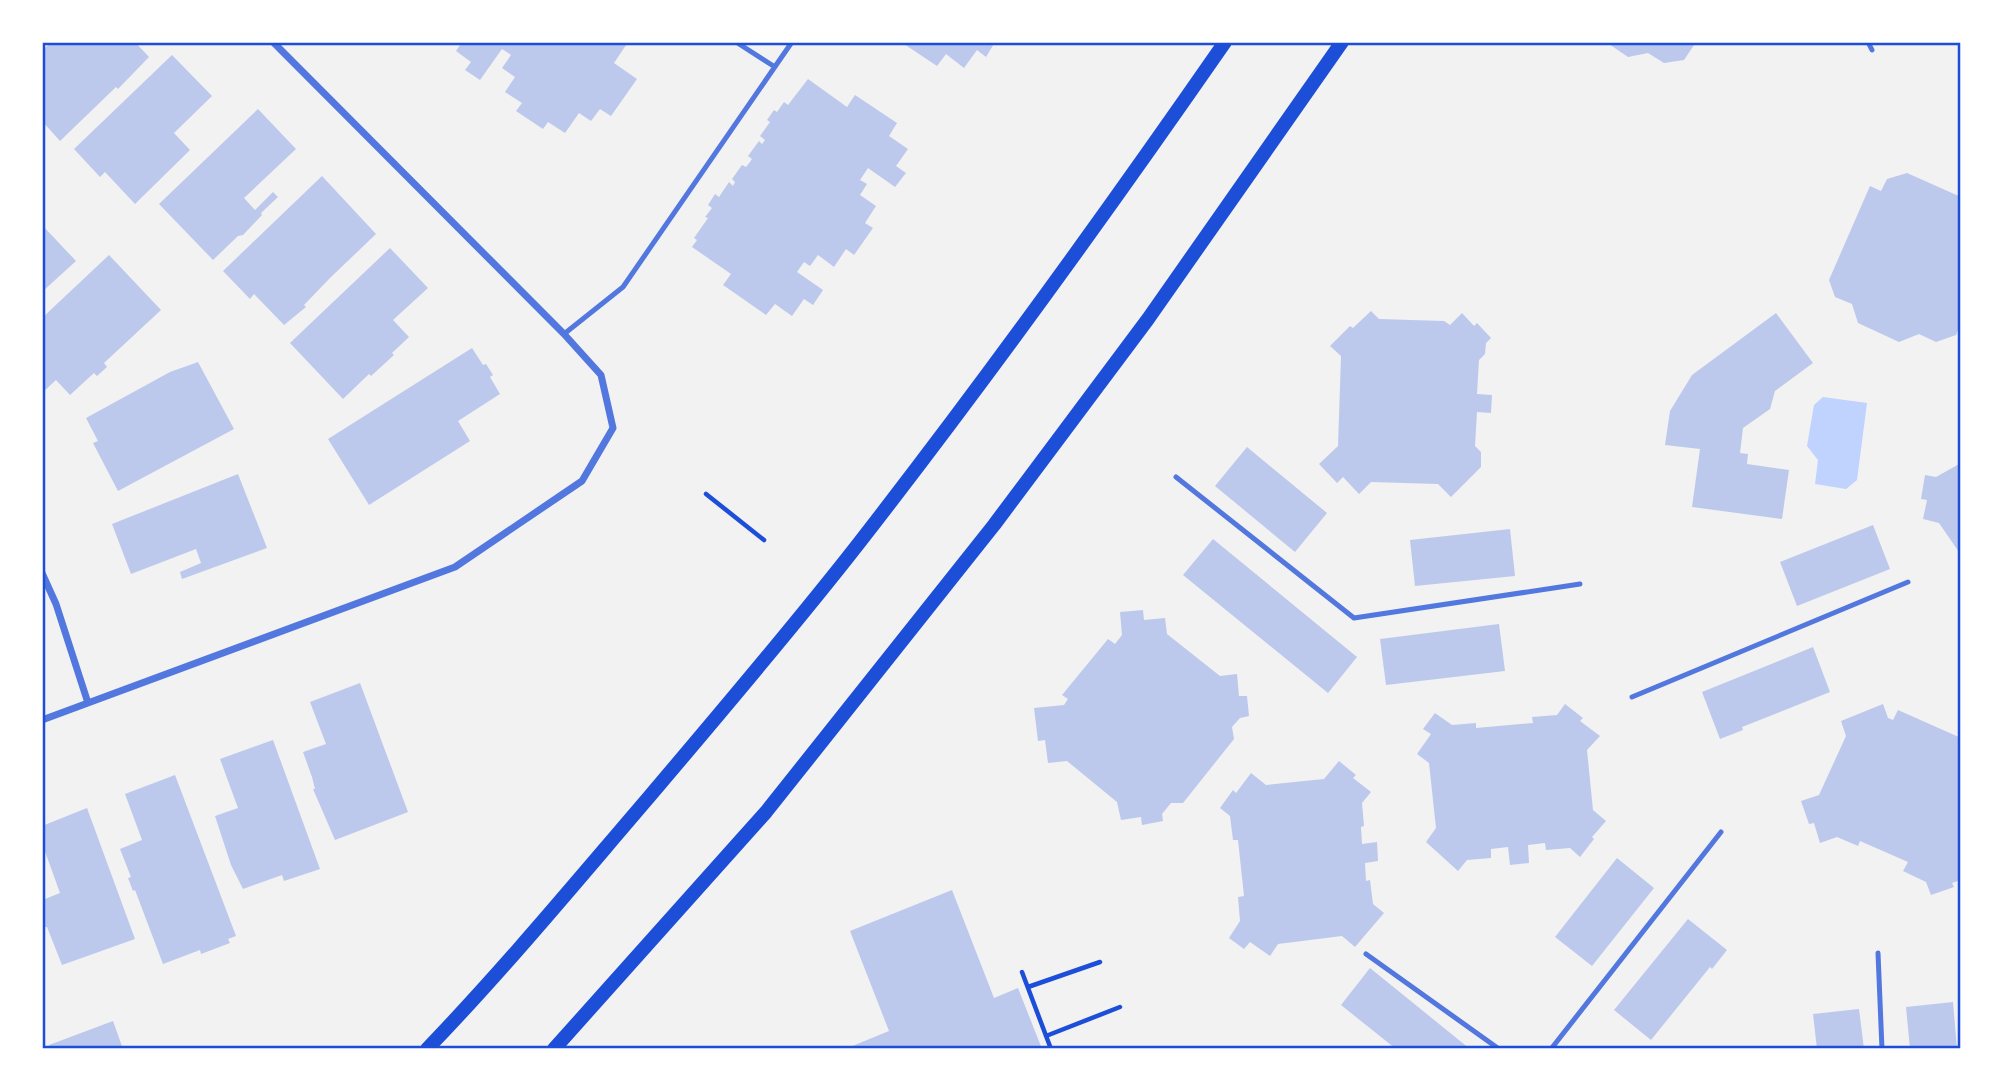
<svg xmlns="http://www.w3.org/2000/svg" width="2003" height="1091" font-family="'Sofia Sans Condensed',sans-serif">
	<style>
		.water { fill: #bfd3fe }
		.building { fill: #bdc9ec }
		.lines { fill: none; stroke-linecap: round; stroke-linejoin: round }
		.path { stroke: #1d4ed8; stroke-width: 4.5 }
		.service { stroke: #5277de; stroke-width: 5 }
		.minor { stroke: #5277de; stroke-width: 7 }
		.secondary { stroke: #1d4ed8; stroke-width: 14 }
		.neatline { fill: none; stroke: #1d4ed8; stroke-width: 2.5 }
	</style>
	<rect width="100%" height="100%" fill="#f2f2f2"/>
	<!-- water -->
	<path class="water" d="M1823,397L1867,403L1857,480L1846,489L1815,484L1818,460L1807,446L1814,405Z"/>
	<!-- building -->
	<path class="building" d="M51,42H135L149,57L118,89L116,87L60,141L42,121V51Z
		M462,42H628L614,63L637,79L611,116L600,109L591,121L579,113L565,133L548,122L543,129L516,111L522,103L505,92L515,77L502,68L511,55L502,49L480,80L465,70L471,62L456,51Z
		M901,42H995L986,57L977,50L964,68L946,54L937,66Z
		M1606,42H1696L1684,60L1664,63L1648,53L1628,57Z
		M172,55L212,96L174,133L190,150L135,204L105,172L100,177L74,149Z
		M808,79L847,107L855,95L897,123L889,136L908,149L896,166L906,173L895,187L868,168L860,180L867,184L860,195L876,206L865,223L873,228L854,255L846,249L834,267L818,255L810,266L804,262L797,272L823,290L813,305L804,299L792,316L775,304L766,315L723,285L731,274L692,247L697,240L694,238L708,218L705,217L712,208L708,205L715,194L719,197L729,182L733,186L735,182L732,179L742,165L746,167L750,162L752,159L748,156L759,141L762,144L765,140L760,136L770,122L767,120L774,110L777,112L784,102L788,105Z
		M258,109L296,149L244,198L255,210L273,192L278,197L261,213L262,215L243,235L238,236L213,260L159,204Z
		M1907,173L1961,197V323L1956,335L1936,342L1919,334L1899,342L1858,323L1852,304L1835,297L1829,280L1870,186L1881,191L1887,179Z
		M322,176L376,234L330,278L304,305L306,307L284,325L254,294L250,299L223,271Z
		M42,225L76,261L42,292Z
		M390,248L428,288L393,320L409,337L392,353L394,355L371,376L369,374L343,399L290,343Z
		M109,255L161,310L104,363L107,367L97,376L94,373L70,395L56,380L42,393V318Z
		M1371,311L1379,319L1444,321L1450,325L1462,313L1474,326L1477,323L1491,338L1486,343L1485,354L1479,360L1477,394L1492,395L1491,413L1477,412L1475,446L1481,452V467L1451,497L1438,484L1371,482L1359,494L1343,477L1337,483L1319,464L1338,446L1341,356L1330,346L1350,326L1353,328Z
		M1776,313L1813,363L1775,391L1770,409L1743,428L1740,453L1748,454L1747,464L1789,470L1782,519L1692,507L1700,449L1665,445L1670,411L1692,375Z
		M472,348L483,365L486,364L493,375L490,377L500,394L458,421L470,441L369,505L328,439Z
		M198,362L234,429L118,491L93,443L98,441L86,418L170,372Z
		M1247,447L1327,513L1295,552L1215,486Z
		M1961,463V555L1939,523L1923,519L1927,500L1921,499L1925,475L1936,477Z
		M238,474L267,548L182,579L180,572L201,563L196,549L131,574L112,524Z
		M1873,525L1890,569L1797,606L1780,562Z
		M1510,529L1515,576L1415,586L1410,540Z
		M1213,539L1357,657L1328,693L1183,575Z
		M1143,610L1144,620L1165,618L1167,634L1220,676L1237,674L1239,696H1247L1249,716L1240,718L1232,727L1234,739L1183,803H1171L1162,814L1163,821L1142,825L1141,817L1121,820L1117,802L1067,761L1048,763L1045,740L1038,741L1034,708L1064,705L1068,699L1062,695L1108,639L1115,644L1122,635L1120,612Z
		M1499,624L1505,671L1386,685L1380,639Z
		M1813,647L1830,692L1742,727L1743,730L1720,739L1702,692Z
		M360,683L408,812L335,840L313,789H315L312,777L303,752L326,744L310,702Z
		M1565,704L1583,718L1580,721L1600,736L1587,750L1593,810L1606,821L1592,837L1594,839L1580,857L1570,848L1546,850L1545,843L1528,845L1529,863L1510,865L1508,847L1491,849V858L1467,860L1458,871L1426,842L1436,828L1429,763L1417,754L1431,734L1423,729L1435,713L1452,725L1476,723V728L1533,723L1532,717L1557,715Z
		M1883,704L1888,718L1893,720L1898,710L1961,738V880L1952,883L1954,887L1931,895L1926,882L1903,871L1908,862L1860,841L1858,846L1837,837L1820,843L1814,823L1809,824L1801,801L1819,795L1846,736L1841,721Z
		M273,740L320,869L284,881L282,875L243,889L231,865L215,816L238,808L220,759Z
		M1339,761L1356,775L1353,778L1371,792L1362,803L1364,826L1361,827L1362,844L1377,842L1378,861L1365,863L1366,881L1370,880L1373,904L1384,913L1355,947L1342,936L1278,944L1270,956L1250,942L1244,949L1229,938L1240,921L1238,897L1244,896L1238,840H1233L1230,816L1220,808L1233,790L1236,793L1251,773L1266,785L1324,779Z
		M175,775L236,936L228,939L230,943L201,954L200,950L163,964L135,890L133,891L128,878L131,877L120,849L142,840L125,794Z
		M87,808L135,939L62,965L47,927H44L42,922V892L45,899L60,893L42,843V826Z
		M1617,858L1654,888L1592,966L1555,937Z
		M952,890L994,998L1018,988L1042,1049H845L889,1031L850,931Z
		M1688,919L1727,950L1712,969L1710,967L1651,1040L1614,1010Z
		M1370,968L1470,1049H1396L1341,1005Z
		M1953,1002L1957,1049H1910L1906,1007Z
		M1859,1009L1864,1049H1817L1813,1014Z
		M113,1021L123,1049H50L49,1045Z"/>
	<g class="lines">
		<!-- path -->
		<path class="path" d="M706,494L764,540
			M1022,972L1051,1049
			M1028,987L1100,962
			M1046,1036L1120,1007"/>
		<!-- service -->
		<path class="service" d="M736,42L775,67
			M1868,42L1872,50
			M564,334L623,287L792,42
			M1176,477L1354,618L1580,584
			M1632,697L1908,582
			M1878,953L1882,1049
			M1366,954L1499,1049
			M1551,1049L1721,832"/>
		<!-- minor -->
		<path class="minor" d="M42,573L56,604L88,703
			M42,720L455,567L582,481L613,428L601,375L564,334L273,42"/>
		<!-- secondary -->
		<path class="secondary" d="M427,1049C505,968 576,882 649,797C720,713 792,629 859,543C986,380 1107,212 1225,42
			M554,1049L766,812L994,525L1148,319L1342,42"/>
	</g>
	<!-- border -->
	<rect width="2003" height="1091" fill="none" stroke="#ffffff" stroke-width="88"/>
	<rect x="44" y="44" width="1915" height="1003" class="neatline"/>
</svg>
